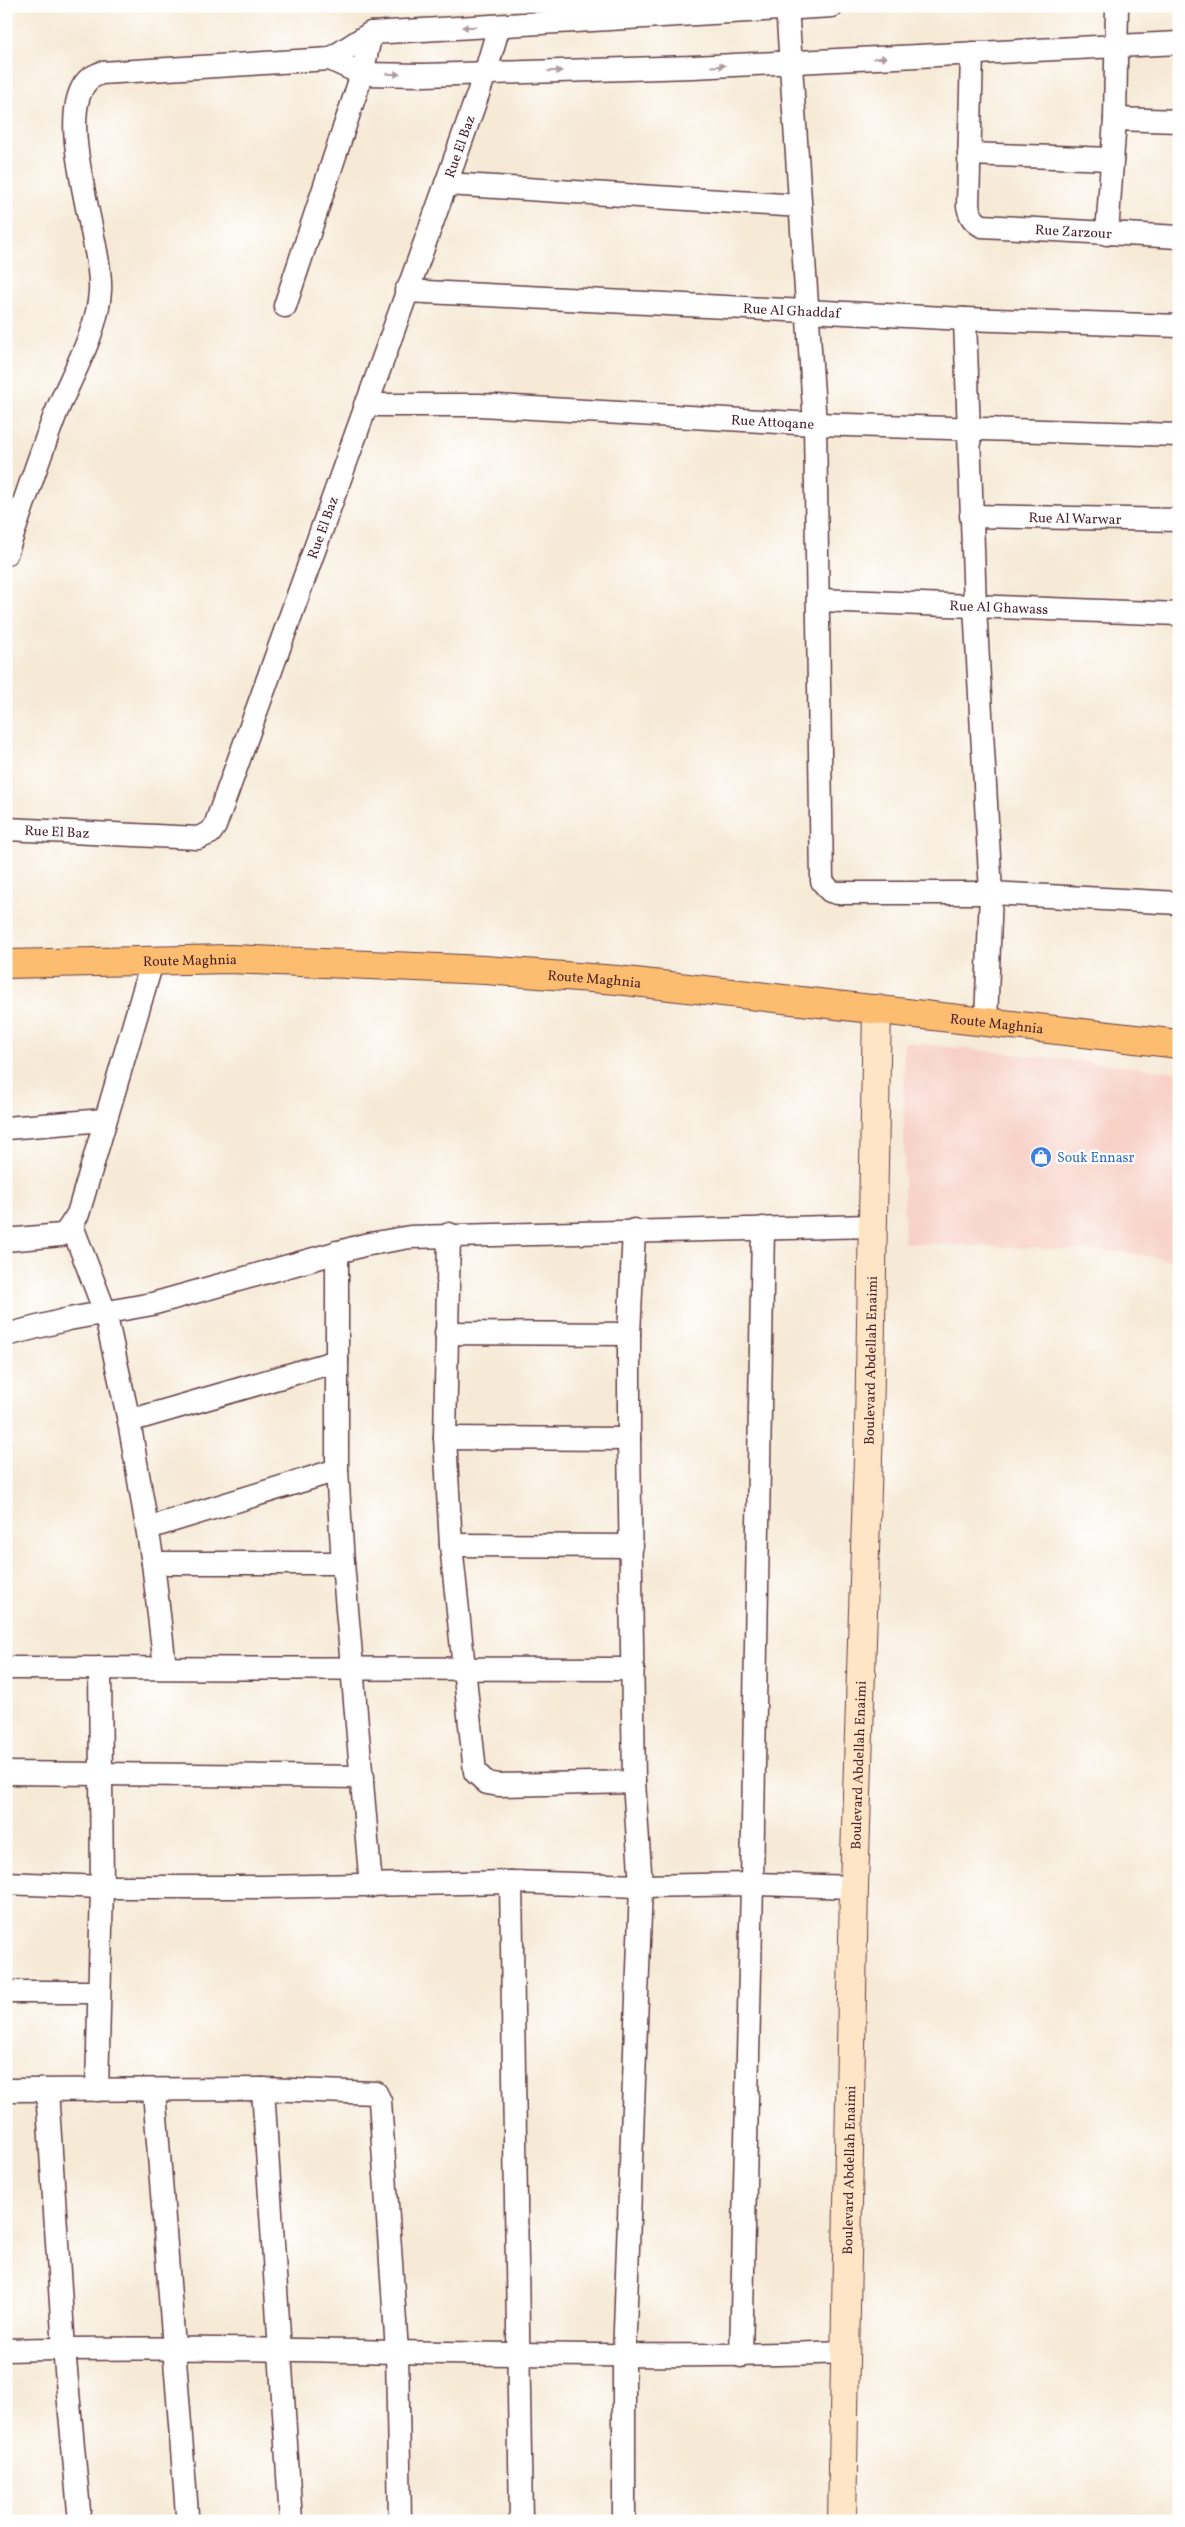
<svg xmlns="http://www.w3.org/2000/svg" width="1185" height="2527" font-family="Vollkorn,serif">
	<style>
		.built { fill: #f7d1c6 }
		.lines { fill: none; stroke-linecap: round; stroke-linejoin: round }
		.street-casing { stroke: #643d45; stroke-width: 25 }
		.secondary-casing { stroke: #643d45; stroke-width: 30 }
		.primary-casing { stroke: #643d45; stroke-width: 30 }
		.street { stroke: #fff; stroke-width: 22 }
		.secondary { stroke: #fee5c5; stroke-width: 28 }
		.primary { stroke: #fcbd6f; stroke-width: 28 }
		.oneway { fill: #ae9aa0 }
		.labels { text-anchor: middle; stroke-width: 4.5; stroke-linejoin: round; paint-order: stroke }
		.street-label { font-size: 14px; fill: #4a1f2b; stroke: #fff }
		.shop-label { font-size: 14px; fill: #366cbe; stroke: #fff; text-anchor: start }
	</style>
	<rect width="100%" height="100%" fill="#fff"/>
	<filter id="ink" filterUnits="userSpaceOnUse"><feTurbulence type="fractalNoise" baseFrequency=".02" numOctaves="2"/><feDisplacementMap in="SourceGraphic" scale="10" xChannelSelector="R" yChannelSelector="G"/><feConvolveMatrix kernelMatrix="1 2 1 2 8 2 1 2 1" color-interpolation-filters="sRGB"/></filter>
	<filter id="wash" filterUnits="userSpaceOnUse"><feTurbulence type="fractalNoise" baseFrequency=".0096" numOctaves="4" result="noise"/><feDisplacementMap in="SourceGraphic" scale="20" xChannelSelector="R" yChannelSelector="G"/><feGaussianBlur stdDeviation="1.12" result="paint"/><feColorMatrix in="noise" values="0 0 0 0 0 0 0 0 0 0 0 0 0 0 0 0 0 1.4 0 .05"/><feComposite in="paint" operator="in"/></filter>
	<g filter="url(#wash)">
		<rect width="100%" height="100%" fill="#f6ead6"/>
		<!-- built -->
		<path class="built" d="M904,1042L1179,1072V1262L1125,1252L904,1243Z"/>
	</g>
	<g filter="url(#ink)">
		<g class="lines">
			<!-- street casing -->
			<g class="street-casing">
				<g id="street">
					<path d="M787,6L815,424L822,881L830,891L837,893H991L1179,903"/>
					<path id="s1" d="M972,53L968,206C970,216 973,221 982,226L1179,237"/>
					<path d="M330,59L371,33L832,6"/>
					<path d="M1115,119L1179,121"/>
					<path d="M969,154L1112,159"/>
					<path d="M446,184L800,206"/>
					<path d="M1107,234L1115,119L1117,6"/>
					<path id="s2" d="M406,291L965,319L1179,326"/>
					<path d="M285,306L362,74L371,33"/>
					<path d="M965,319L975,606L991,893L986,1021"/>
					<path id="s3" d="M365,405H479L815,424L1179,435"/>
					<path id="s4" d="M971,516L1179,520"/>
					<path d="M6,554C22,509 37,463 54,418C69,379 98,333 100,291C103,242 52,117 88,80C91,77 97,75 101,73L330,59L362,74L424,75L693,67L1179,43"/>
					<path id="s5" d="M819,600L1179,614"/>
					<path id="s6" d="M6,829L198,838L210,833L215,826L446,184L485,74L499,26"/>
					<path d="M6,1128L104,1120"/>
					<path d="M72,1226L105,1312L129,1421L153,1563L165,1667"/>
					<path d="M449,1234L445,1438L451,1545L475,1772L487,1783L499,1785L634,1782"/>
					<path d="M6,1240L61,1235L67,1231L78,1214L153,959"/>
					<path d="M337,1252V1470L343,1563L371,1886"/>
					<path d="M446,1333L629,1334"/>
					<path d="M6,1335L69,1319L152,1304L364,1245L410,1237L872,1226"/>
					<path d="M129,1421L337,1361"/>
					<path d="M445,1438L629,1439"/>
					<path d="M148,1528L337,1470"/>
					<path d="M451,1545L632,1546"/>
					<path d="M153,1563H343"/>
					<path d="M6,1668C215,1668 424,1669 633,1669"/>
					<path d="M6,1773L363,1777"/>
					<path d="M511,1882L521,2521"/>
					<path d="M6,1883L102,1887H261L511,1882L641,1886L752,1884L854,1887"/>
					<path d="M6,1992H99"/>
					<path d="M263,2089L291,2521"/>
					<path d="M6,2090L263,2089L376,2093L380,2101L397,2351L400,2521"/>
					<path d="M97,2090L102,1887L100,1668"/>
					<path d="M47,2091L64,2349L79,2511"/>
					<path d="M154,2091L187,2514"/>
					<path d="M6,2350C286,2343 566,2363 845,2352"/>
					<path d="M741,2356L752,1884L763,1228"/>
					<path d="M624,2521V2357L641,1886L634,1782L629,1439V1334L634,1230"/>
				</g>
			</g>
			<!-- secondary casing -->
			<g class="secondary-casing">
				<g id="secondary">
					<path id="s7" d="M842,2521L854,1887L869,1427L877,1009"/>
				</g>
			</g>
			<!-- primary casing -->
			<g class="primary-casing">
				<g id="primary">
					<path id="s8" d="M6,964L230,959L485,970L617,980L1179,1044"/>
				</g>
			</g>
			<!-- street -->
			<use href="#street" class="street"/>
			<!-- secondary -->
			<use href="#secondary" class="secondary"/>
			<!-- primary -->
			<use href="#primary" class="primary"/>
		</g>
		<!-- one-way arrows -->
		<defs><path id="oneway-solid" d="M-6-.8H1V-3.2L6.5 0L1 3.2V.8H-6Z" transform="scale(1.25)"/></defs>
		<g class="oneway">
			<use href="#oneway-solid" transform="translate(469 27) rotate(178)"/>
			<use href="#oneway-solid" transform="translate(880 58) rotate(-3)"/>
			<use href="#oneway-solid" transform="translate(718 66) rotate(-3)"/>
			<use href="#oneway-solid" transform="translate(555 71) rotate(-2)"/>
			<use href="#oneway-solid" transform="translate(393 74) rotate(1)"/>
		</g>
	</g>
	<!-- icons -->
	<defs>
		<g id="shop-disc" transform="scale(1.125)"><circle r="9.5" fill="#3f7fe0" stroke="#fff"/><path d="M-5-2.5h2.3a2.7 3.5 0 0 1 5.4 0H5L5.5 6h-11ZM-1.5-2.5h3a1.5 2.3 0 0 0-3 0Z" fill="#fff"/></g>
	</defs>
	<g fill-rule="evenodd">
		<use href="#shop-disc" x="1041" y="1157"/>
	</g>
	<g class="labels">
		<!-- street labels -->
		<g class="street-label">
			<text dy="5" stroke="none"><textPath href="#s6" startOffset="936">Rue El Baz</textPath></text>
			<text dy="5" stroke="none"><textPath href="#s1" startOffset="270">Rue Zarzour</textPath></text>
			<text dy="5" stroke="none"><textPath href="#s2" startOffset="386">Rue Al Ghaddaf</textPath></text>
			<text dy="5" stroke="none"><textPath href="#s3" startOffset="408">Rue Attoqane</textPath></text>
			<text dy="5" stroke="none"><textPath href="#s4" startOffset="104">Rue Al Warwar</textPath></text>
			<text dy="5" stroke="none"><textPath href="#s6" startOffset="531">Rue El Baz</textPath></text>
			<text dy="5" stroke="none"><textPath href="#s5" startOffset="180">Rue Al Ghawass</textPath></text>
			<text dy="5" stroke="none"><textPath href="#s6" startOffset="51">Rue El Baz</textPath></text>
			<text dy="5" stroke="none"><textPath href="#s8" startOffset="184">Route Maghnia</textPath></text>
			<text dy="5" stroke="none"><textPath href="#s8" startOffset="589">Route Maghnia</textPath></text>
			<text dy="5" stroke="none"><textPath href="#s8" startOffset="994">Route Maghnia</textPath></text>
			<text dy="5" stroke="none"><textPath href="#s7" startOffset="1161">Boulevard Abdellah Enaimi</textPath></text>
			<text dy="5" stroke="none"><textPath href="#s7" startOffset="756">Boulevard Abdellah Enaimi</textPath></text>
			<text dy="5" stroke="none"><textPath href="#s7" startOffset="351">Boulevard Abdellah Enaimi</textPath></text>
		</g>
		<!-- shop labels -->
		<g class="shop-label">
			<text x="1057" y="1162">Souk Ennasr</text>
		</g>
	</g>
	<!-- margin -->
	<rect width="1185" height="2527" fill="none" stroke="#fff" stroke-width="25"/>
</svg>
